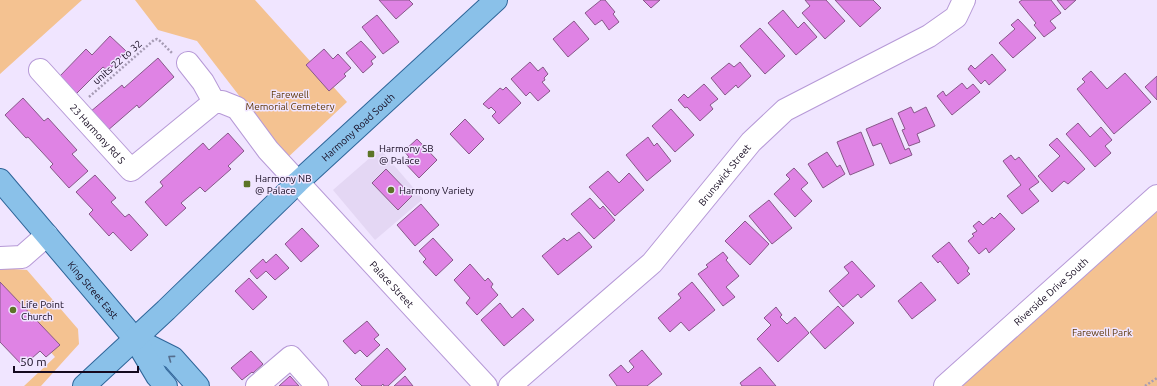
<svg xmlns="http://www.w3.org/2000/svg" width="1157" height="386" font-family="Ubuntu,sans-serif">
	<style>
		.built { fill: #e4d7f4 }
		.green { fill: #f4c291 }
		.building { fill: #df83e4; stroke: #875889 }
		.lines { fill: none; stroke-linecap: round; stroke-linejoin: round }
		.minor-casing { stroke: #b699d7; stroke-width: 24 }
		.major-casing { stroke: #2e6599; stroke-width: 24 }
		.path { stroke: #a69bb4; stroke-width: 2.5; stroke-dasharray: 2 2; stroke-linecap: butt }
		.minor { stroke: #fff; stroke-width: 22 }
		.major { stroke: #8ac1e9; stroke-width: 22 }
		.oneway { stroke: #556e8e }
		.poi-dot { fill: #5c7427; stroke: #f0e5ff; stroke-width: 1.5 }
		.labels { text-anchor: middle; stroke-width: 3; stroke-linejoin: round; paint-order: stroke }
		.street-label { font-size: 10px; fill: #14091f; stroke: #f0e5ff }
		.park-label { font-size: 10px; fill: #5c3608; stroke: #f0e5ff }
		.poi-label { font-size: 10px; fill: #14091f; stroke: #f0e5ff; text-anchor: start }
	</style>
	<rect width="100%" height="100%" fill="#f0e5ff"/>
	<!-- built -->
	<path class="built" d="M380,149L423,199L375,240L333,190Z"/>
	<!-- green -->
	<path class="green" d="M0,0H82L0,74Z
		M135,0H255L347,102L284,161L244,102L197,41L158,30Z
		M1157,210V386H962Z
		M0,268L27,270L78,329L79,344L41,386H24L55,357L0,294Z"/>
	<!-- building -->
	<path class="building" d="M379,0H409L413,4L396,19Z
		M601,0H605L615,12L613,14L619,22L609,30L602,20L595,25L585,13Z
		M643,0H660L651,8Z
		M805,0H826L845,21L825,39L802,13L810,6Z
		M835,0H873L881,8L860,27Z
		M1022,0H1051L1061,13L1050,21L1056,28L1044,37L1034,25L1036,23L1019,2Z
		M1057,0H1076L1065,10Z
		M783,10L798,28L804,22L817,37L796,55L768,23Z
		M377,15L399,42L383,54L362,27Z
		M1018,19L1036,38L1013,58L999,43L1015,29L1011,25Z
		M574,21L589,39L568,57L553,39Z
		M760,28L785,56L765,74L740,46Z
		M110,36L126,51L108,71L103,67L76,94L59,77L86,49L92,55Z
		M361,41L376,57L371,61L373,64L363,73L346,53Z
		M324,49L333,59L338,54L351,68L344,74L346,76L329,91L306,65Z
		M992,54L1006,70L989,85L985,80L981,84L968,69L971,65L975,69Z
		M158,58L174,77L139,108L137,105L107,131L90,112L122,85L124,88Z
		M530,62L538,71L543,67L548,74L544,78L545,80L542,82L550,91L538,101L530,92L526,96L511,79Z
		M740,62L751,76L738,88L736,85L725,95L711,78L729,63L734,67Z
		M1091,71L1107,89L1125,73L1151,102L1114,134L1077,89L1085,82L1082,79Z
		M1157,76V100L1145,87Z
		M962,83L967,89L973,84L980,92L952,115L937,96L943,91L946,96Z
		M704,84L718,99L710,105L713,109L700,121L687,107L685,108L678,100L684,94L688,98Z
		M506,87L521,103L499,124L492,116L496,112L491,107L489,109L483,104L500,88L503,90Z
		M23,98L44,121L48,118L77,150L72,154L88,171L69,188L50,167L53,164L28,137L26,138L5,115Z
		M911,107L914,113L926,107L935,126L917,134L920,142L909,146L902,130L905,129L898,113Z
		M671,109L694,135L675,152L652,126Z
		M892,118L905,150L909,148L912,155L890,164L881,143L873,146L866,129Z
		M465,119L484,139L469,154L450,134Z
		M1078,123L1090,137L1101,127L1112,140L1105,146L1111,153L1095,167L1066,134Z
		M861,132L874,165L850,175L837,142Z
		M228,133L244,151L228,166L231,169L205,192L200,187L181,203L186,208L166,226L145,202L163,186L160,182L203,143L209,150Z
		M648,137L654,146L657,143L671,161L647,181L626,155Z
		M1057,138L1085,169L1068,184L1064,181L1052,192L1038,176L1060,156L1049,145Z
		M417,139L437,160L419,178L403,161L409,157L404,151Z
		M827,152L837,167L840,165L845,174L823,188L808,164Z
		M1011,155L1015,160L1019,157L1039,182L1029,189L1039,201L1022,214L1007,196L1021,185L1003,161Z
		M794,168L808,183L801,189L812,201L795,217L774,194L790,179L786,175Z
		M386,169L412,196L398,210L372,183Z
		M608,171L619,183L629,173L644,190L615,216L589,187Z
		M95,175L116,198L111,202L125,217L129,214L148,235L131,251L113,232L109,236L89,214L93,210L76,192Z
		M590,198L600,209L603,206L615,220L594,239L571,214Z
		M769,200L792,228L772,244L749,216Z
		M421,204L439,225L415,246L397,225Z
		M1000,213L1015,229L989,253L986,248L979,254L968,241L974,236L972,234L977,231L973,226L979,221L983,225L992,217L994,219Z
		M745,221L769,244L750,265L725,241Z
		M302,228L319,246L301,262L285,244Z
		M579,232L592,247L558,275L542,256L564,238L567,241Z
		M433,238L453,260L436,276L423,262L426,259L419,251Z
		M949,242L969,268L967,271L970,274L958,284L940,261L938,263L932,256Z
		M723,252L728,258L726,260L739,276L726,287L735,297L723,306L698,274L708,267L706,265Z
		M276,254L289,268L275,280L266,271L257,279L250,271L263,259L266,263Z
		M852,261L875,286L861,298L858,294L843,307L829,291L849,273L844,267Z
		M470,264L485,281L488,278L493,284L491,287L498,295L477,315L466,303L470,298L454,280Z
		M249,278L267,297L253,310L235,291Z
		M0,282L60,345L46,357L40,351L23,366L0,342Z
		M692,282L715,310L689,331L681,322L670,332L658,318L681,298L678,294Z
		M921,282L936,300L912,319L898,301Z
		M500,303L512,318L523,308L534,320L504,346L481,320Z
		M838,306L854,323L825,349L810,332Z
		M776,307L782,315L780,317L787,324L795,317L809,333L778,362L757,339L771,325L764,318Z
		M367,321L379,335L374,339L380,345L367,357L360,350L355,354L343,341Z
		M387,348L406,369L388,386H384L383,384L381,386H362L355,379Z
		M642,350L662,374L647,386H617L609,375L621,365L628,373L634,367L629,361Z
		M251,351L263,364L253,373L252,372L242,380L231,368Z
		M760,367L776,386H742L740,383Z
		M290,376L299,386H279Z
		M405,376L413,386H394Z"/>
	<g class="lines">
		<!-- minor casing -->
		<g class="minor-casing">
			<g id="minor">
				<path id="s1" d="M188,63L203,82L214,102H222L237,108L268,150L486,386"/>
				<path id="s2" d="M40,70L131,170L214,102"/>
				<path d="M0,258L22,257L47,235"/>
				<path d="M257,386L291,357L317,386"/>
				<path id="s3" d="M510,386L652,263L751,142L785,110L929,36L956,17L964,0"/>
				<path id="s4" d="M945,386L1157,196"/>
			</g>
		</g>
		<!-- major casing -->
		<g class="major-casing">
			<g id="major">
				<path id="s5" d="M0,180L135,339L173,358L198,386"/>
				<path d="M135,339L157,376L166,386"/>
				<path id="s6" d="M84,386L166,310L298,182L496,0"/>
			</g>
		</g>
		<!-- path -->
		<path class="path" d="M89,97L154,40L157,39L160,41L172,53
			M1145,386L1157,378"/>
		<!-- minor -->
		<use href="#minor" class="minor"/>
		<!-- major -->
		<use href="#major" class="major"/>
	</g>
	<!-- one-way arrows -->
	<defs><path id="oneway-chevron" d="M-2-3.5L2.5 0L-2 3.5" fill="none" stroke-width="1.6" stroke-linecap="round" stroke-linejoin="round"/></defs>
	<use class="oneway" href="#oneway-chevron" transform="translate(171 358) rotate(-144)"/>
	<!-- markers -->
	<g class="poi-dot">
		<rect x="367" y="150" width="8" height="8" rx="2"/>
		<rect x="243" y="180" width="8" height="8" rx="2"/>
		<circle cx="391" cy="190" r="4"/>
		<circle cx="13" cy="310" r="4"/>
	</g>
	<g class="labels">
		<!-- street labels -->
		<g class="street-label">
			<text transform="translate(117 62) rotate(-41)" y="4">units 22 to 32</text>
			<text dy="4" stroke="none"><textPath href="#s6" startOffset="377">Harmony Road South</textPath></text>
			<text dy="4" stroke="none"><textPath href="#s2" startOffset="86">23 Harmony Rd S</textPath></text>
			<text dy="4" stroke="none"><textPath href="#s3" startOffset="302">Brunswick Street</textPath></text>
			<text dy="4" stroke="none"><textPath href="#s1" startOffset="306">Palace Street</textPath></text>
			<text dy="4" stroke="none"><textPath href="#s5" startOffset="144">King Street East</textPath></text>
			<text dy="4" stroke="none"><textPath href="#s4" startOffset="142">Riverside Drive South</textPath></text>
		</g>
		<!-- park labels -->
		<g class="park-label">
			<text x="290" y="98">Farewell<tspan x="290" dy="12">Memorial Cemetery</tspan></text>
			<text x="1102" y="336">Farewell Park</text>
		</g>
		<!-- poi labels -->
		<g class="poi-label">
			<text x="379" y="152">Harmony SB<tspan x="379" dy="12">@ Palace</tspan></text>
			<text x="255" y="182">Harmony NB<tspan x="255" dy="12">@ Palace</tspan></text>
			<text x="399" y="194">Harmony Variety</text>
			<text x="21" y="308">Life Point<tspan x="21" dy="12">Church</tspan></text>
		</g>
	</g>
	<!-- scale -->
	<path d="M14 366v6h124v-6" fill="none" stroke="#14091f" stroke-width="2"/>
	<text x="20" y="366" font-size="12" fill="#14091f" stroke="#f0e5ff" stroke-width="3" paint-order="stroke">50 m</text>
</svg>
